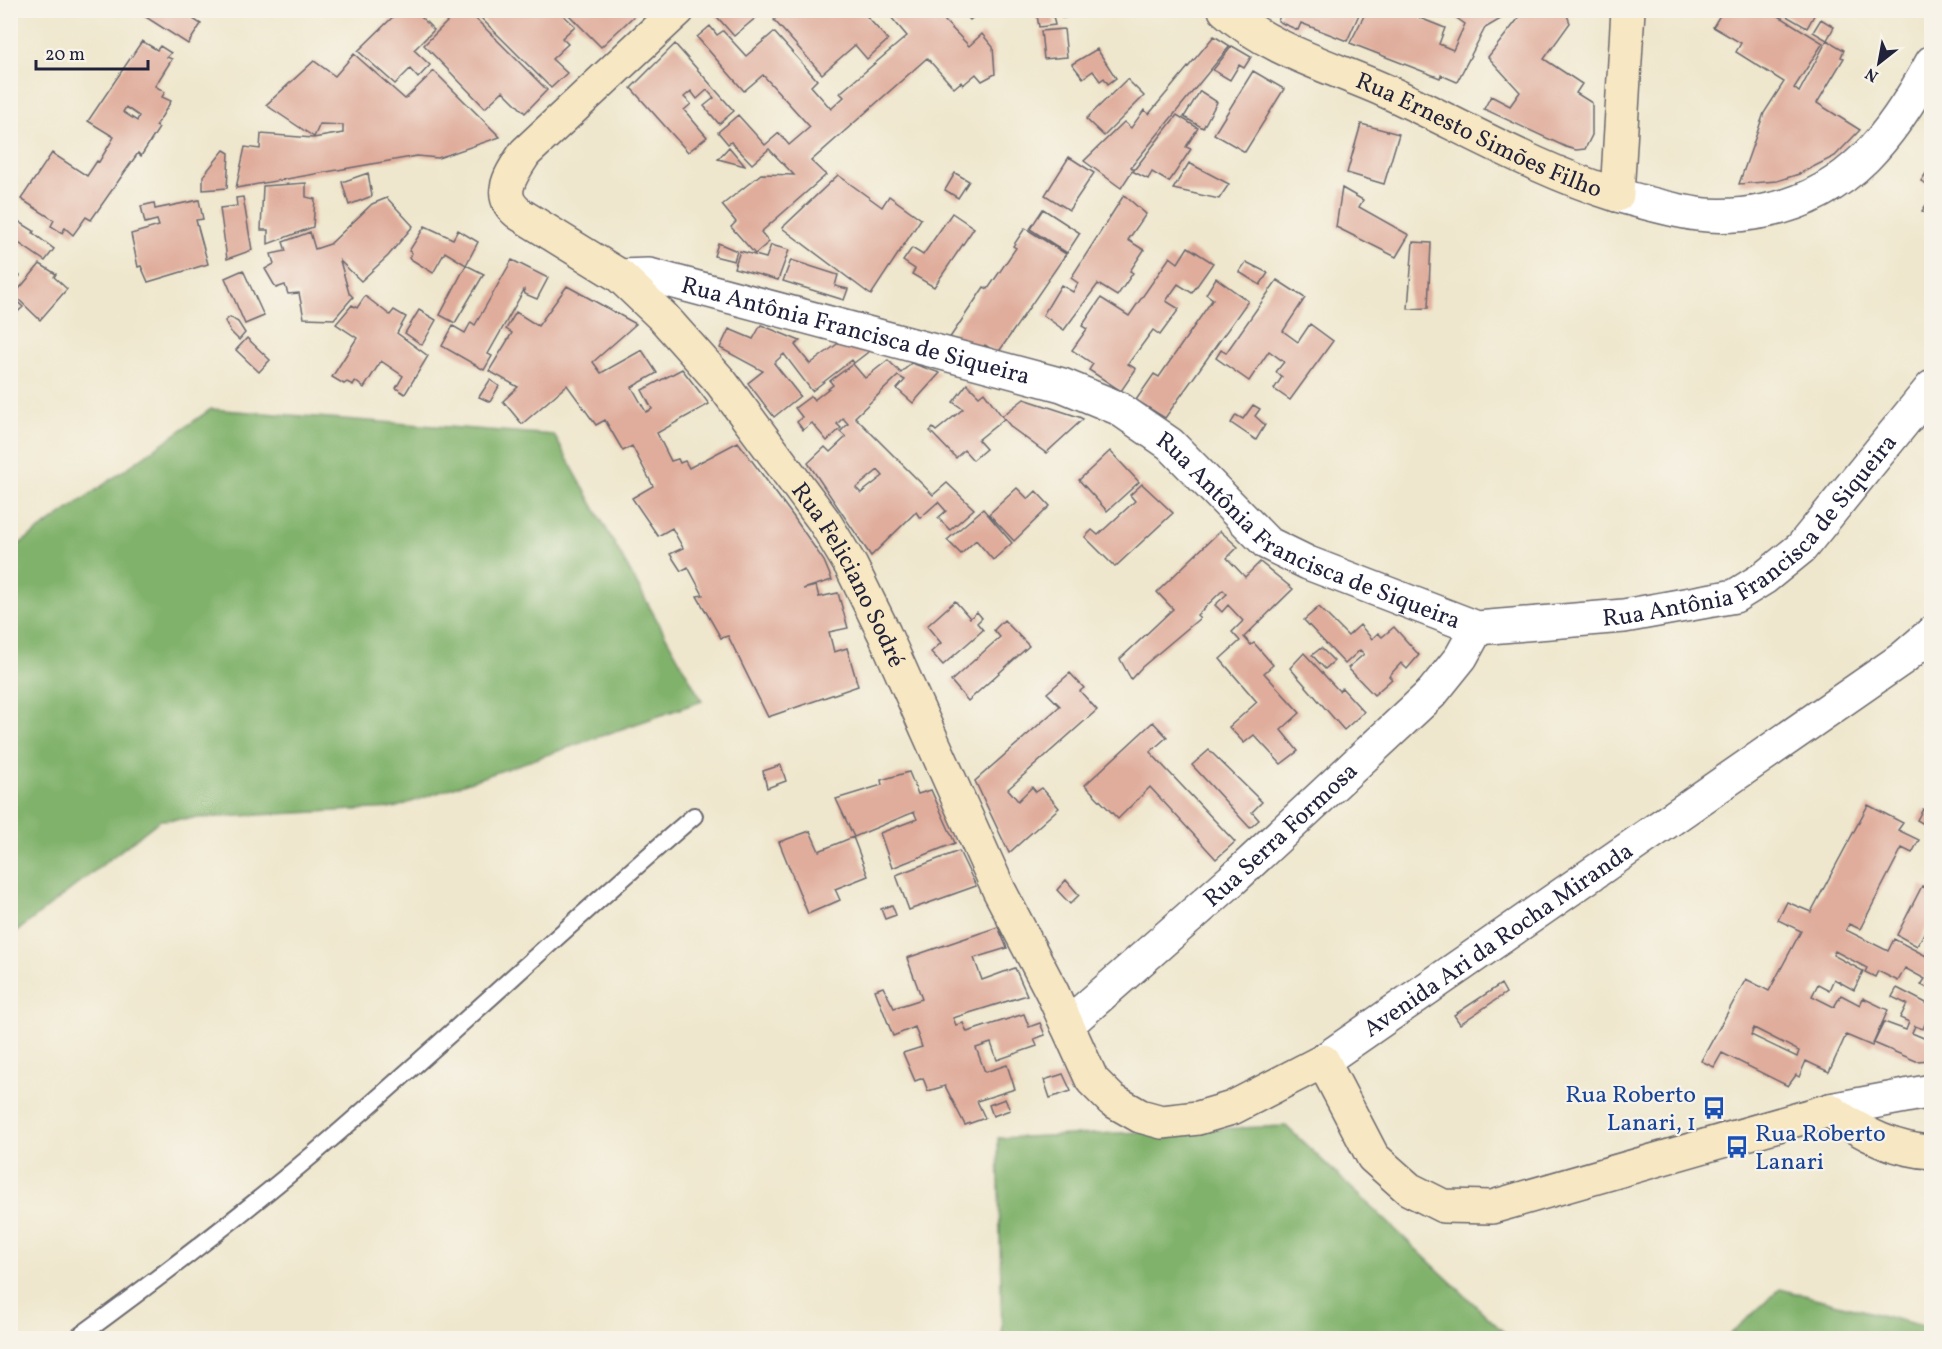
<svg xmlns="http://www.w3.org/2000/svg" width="1942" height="1349" font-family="Vollkorn,serif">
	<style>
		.forest { fill: #81b26c; stroke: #526a54; stroke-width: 1.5 }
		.building { fill: #e0ad9c; fill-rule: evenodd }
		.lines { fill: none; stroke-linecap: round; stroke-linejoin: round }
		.lane-casing { stroke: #6a676e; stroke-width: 20 }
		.street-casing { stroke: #6a676e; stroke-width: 36 }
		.secondary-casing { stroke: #6a676e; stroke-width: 36 }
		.lane { stroke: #fff; stroke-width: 16 }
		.street { stroke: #fff; stroke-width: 33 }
		.secondary { stroke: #f7e8c3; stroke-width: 33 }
		.labels { text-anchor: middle; stroke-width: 4.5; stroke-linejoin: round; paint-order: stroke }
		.street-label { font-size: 24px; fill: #22223b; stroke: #f7f3e8 }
		.transit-label { font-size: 24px; fill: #164399; stroke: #f7f3e8; text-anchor: end }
	</style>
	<rect width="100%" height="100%" fill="#f7f3e8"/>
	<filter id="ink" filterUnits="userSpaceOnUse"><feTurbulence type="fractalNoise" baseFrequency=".0167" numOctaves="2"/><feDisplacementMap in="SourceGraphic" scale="12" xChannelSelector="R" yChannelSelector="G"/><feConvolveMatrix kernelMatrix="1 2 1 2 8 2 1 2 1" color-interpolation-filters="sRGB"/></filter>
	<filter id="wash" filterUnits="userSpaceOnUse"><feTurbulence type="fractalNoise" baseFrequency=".008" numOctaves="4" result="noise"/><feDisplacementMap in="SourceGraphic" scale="24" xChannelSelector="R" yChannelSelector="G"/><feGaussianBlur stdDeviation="1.35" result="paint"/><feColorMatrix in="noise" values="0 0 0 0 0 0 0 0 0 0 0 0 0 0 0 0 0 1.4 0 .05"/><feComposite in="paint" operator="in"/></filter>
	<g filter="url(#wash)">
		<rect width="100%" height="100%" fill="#efe7cd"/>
		<!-- forest -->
		<path class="forest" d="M211,409L554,435L702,701L394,808L160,820L11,936V550Z
			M1286,1126L1510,1338H1002L998,1138Z
			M1780,1289L1931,1328V1338H1726Z"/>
		<g id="blocks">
			<!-- building -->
			<path class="building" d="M143,10H179L201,24L188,44L141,14Z
				M400,10H414L434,30L414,50L430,65L418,78L410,69L395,84L358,51Z
				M459,10H467L547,90L525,113L503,91L485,108L424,45Z
				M473,10H633L636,14L601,47L565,11L562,14L575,26L562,38L568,44L552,59L567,73L551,88Z
				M711,10H765L734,36Z
				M772,10H861L888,40L867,59L855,45L822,74L774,20L777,17Z
				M885,10H942L949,18L945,21L969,46L982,34L993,47L995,74L982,81L976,74L963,85L961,82L954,88L927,58L811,161L826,175L761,232L769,242L755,254L731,227L736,222L722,205L761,174L794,175L769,149L752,164L731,142L728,144L718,132L738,115L765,145L779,133L789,145L810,127L763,75L744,91L697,37L710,26L717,35L723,31L746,56L774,32L817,80L811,86L831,109L844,97L840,93L907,36Z
				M961,10H982L970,20Z
				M1036,10H1052L1055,25L1039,27Z
				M1061,10H1095V12L1062,18Z
				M1282,10H1361L1347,41L1301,23L1298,30L1284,24L1278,21Z
				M1367,10H1423L1420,18L1445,28L1439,44L1453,50L1465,24L1451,14L1454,10H1516L1485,28L1457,82L1441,75L1440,78L1350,43Z
				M1525,10L1533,15L1538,10H1565L1570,23L1544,59L1582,84L1576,93L1592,103V135L1585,149L1576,150L1566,147L1484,109L1491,96L1510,106L1520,92L1488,57Z
				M1723,10H1769L1823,43L1794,88L1799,92L1827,40L1813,32L1821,19L1834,27L1827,40L1844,50L1841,57L1844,58L1817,103L1860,130L1835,156L1799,174L1777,181L1739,184L1764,113L1784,82L1736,52L1741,43L1713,27Z
				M1776,10H1817L1807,28Z
				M1064,29L1067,57L1044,59L1041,31Z
				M1214,36L1230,46L1131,167L1134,170L1177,115L1198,128L1186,147L1191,149L1169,182L1152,172L1148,179L1132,171L1121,188L1084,161L1124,122L1131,128L1144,110L1149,114Z
				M142,41L157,50L160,46L171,53L167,57L172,59L155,86L165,92L162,97L171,101L156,126L159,128L141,156L138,153L91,220L86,217L73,235L65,228L62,233L51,226L54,220L21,199L52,153L87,176L97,161L99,162L114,137L88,121ZM126,107L139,116L137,121L123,112Z
				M675,44L734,111L719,124L704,106L714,98L707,90L697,99L691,91L684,97L691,104L684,110L707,137L688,152L631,88Z
				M1232,46L1251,57L1244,68L1239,65L1230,80L1213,70Z
				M1097,49L1116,78L1108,84L1104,78L1100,81L1093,71L1083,78L1072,64Z
				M354,54L405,99L434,71L500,137L438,158L417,156L236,188L245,147L260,149L261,134L313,138L343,133V125L320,124L314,137L266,105L314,61L335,76Z
				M1253,71L1284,89L1245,152L1214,134Z
				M1127,79L1144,96L1104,136L1086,119Z
				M1200,91L1217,102L1203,128L1184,117Z
				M1361,124L1399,134L1384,184L1347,173Z
				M729,147L745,166L718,159Z
				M224,150L229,153L227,188L203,190V176Z
				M1069,157L1094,173L1069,210L1045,195Z
				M1189,163L1229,184L1219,199L1173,189Z
				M1932,164V187L1921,181Z
				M368,173L372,196L349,205L342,182Z
				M955,173L969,181L958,198L945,190Z
				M838,175L882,207L889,196L921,219L871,295L782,228Z
				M306,183V197L315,199L313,227L268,244V230H261L263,186Z
				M1342,188L1363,200L1359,207L1409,235L1396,257L1336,227Z
				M1124,195L1146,214L1128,240L1144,250L1130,271L1133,273L1117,296L1098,284L1064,330L1043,315L1061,285L1073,292L1078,283L1071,278Z
				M1932,196V217L1922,211Z
				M243,197L252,250L227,259L220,208L237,206L236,198Z
				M387,198L413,226L388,256L361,281L340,261L349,293L353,297L334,319L304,318L299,293L288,294L285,285L276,288L265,269L274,264L271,254L286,251L283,242L310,232L315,249L330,244L372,204Z
				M199,200L203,219L196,220L208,264L148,282L141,266L138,267L131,234L159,226L157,220L145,223L141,206L154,203L155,209Z
				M1043,209L1080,233L1067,253L1030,229Z
				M952,213L974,228L934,287L912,274L915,269L903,261L912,248L923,255Z
				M10,216L34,231L33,233L54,249L45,261L10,237Z
				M425,226L453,239L458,230L478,242L466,265L445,252L433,273L409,258L412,253L409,251Z
				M1025,228L1066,254L998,353L985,345L981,352L949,339L984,287L988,289L1016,248L1013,246Z
				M1413,242L1431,243L1428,308L1408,309Z
				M718,243L737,251L734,261L714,256Z
				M771,245L789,250L778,280L734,268L740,251L766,258Z
				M1188,247L1213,263L1192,293L1178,284L1166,301L1179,309L1160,335L1153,330L1128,364L1136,369L1121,391L1089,370L1093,364L1072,350L1087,329L1082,326L1101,298L1129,316L1170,257L1178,263Z
				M512,260L548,278L537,299L525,294L524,290L488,354L492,356L484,370L442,346L453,326L465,333L471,322L475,325Z
				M791,260L838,275L835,286L848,289L844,300L783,281Z
				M1246,262L1268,273L1260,285L1239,272Z
				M40,264L56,274L54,277L67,289L40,320L14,295Z
				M466,265L484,274L455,323L440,315Z
				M10,269L20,276L10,288Z
				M243,270L264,316L245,324L225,278Z
				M1216,278L1248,301L1165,418L1136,400L1154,374L1159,377L1213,299L1206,294Z
				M1277,280L1305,298L1283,331L1298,342L1310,324L1333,341L1290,400L1274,389L1282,377L1276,372L1284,362L1269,351L1249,381L1216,358L1221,350L1226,353Z
				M567,286L636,324L593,362L601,373L642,350L657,373L632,387L646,412L652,409L642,390L682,369L709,404L657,433L671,461L678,459L680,463L685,461L689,468L738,442L793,516L824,561L832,580L803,589L816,586L819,597L838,593L848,628L829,632L834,652L847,648L858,686L768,717L728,636L721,638L697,596L703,595L688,567L681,571L670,554L683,548L672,528L658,536L632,498L653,486L632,446L623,451L605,420L596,425L567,385L522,424L503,401L518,387L489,371L512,333L506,329L516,312L538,326Z
				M10,295L23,307L10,319Z
				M365,296L390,315L394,310L406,317L397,333L428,356L405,394L396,388L403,376L381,361L364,388L355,381L353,385L347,382L344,384L332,377L357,338L336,324L352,305L357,308Z
				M419,310L436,320L422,345L405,333Z
				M230,317L238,322L245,333L239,340L231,332L225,321Z
				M761,325L800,341L795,345L810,364L844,339L872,349L854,363L852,360L812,391L784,354L774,363L800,396L774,417L748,383L763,371L720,348L729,329L753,339Z
				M247,338L270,360L259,372L236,350Z
				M888,360L901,373L911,363L940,373L913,403L897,389L905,380L898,376L855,417L933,495L947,483L974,509L950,530L938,518L946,511L938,502L920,518L916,512L871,556L808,463L825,447L830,452L846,437L840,432L848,424L843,418L837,424L841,428L827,441L812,423L803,430L797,422L802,417L795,408L811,396L814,400L833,385L830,381L853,364L865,378ZM878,470L883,476L861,493L856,488Z
				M490,380L499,386L490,402L479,397Z
				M967,384L979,396L984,392L1004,419L978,440L986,449L973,460L964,450L956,458L930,431L933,428L936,431L963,409L953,402Z
				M1024,399L1079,417L1083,419L1046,453L1012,428L1002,416Z
				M1253,405L1260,409L1255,416L1265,425L1256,440L1231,423L1236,415L1243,419Z
				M1110,451L1139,482L1107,511L1079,480Z
				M1142,484L1173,513L1115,567L1085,537L1092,530L1098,535L1135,501L1130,495Z
				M1017,488L1028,499L1036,491L1050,506L1014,541L989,514Z
				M983,509L1012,543L993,560L976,540L961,554L947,540Z
				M1220,531L1238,547L1227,558L1245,577L1260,562L1293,589L1244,637L1251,645L1254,643L1273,665L1264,673L1300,713L1281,730L1298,751L1281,764L1254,735L1244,743L1229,727L1257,702L1220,659L1240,641L1232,632L1243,621L1228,605L1222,612L1215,605L1227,594L1223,590L1197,615L1200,618L1142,667L1131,679L1120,659L1173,609L1157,592Z
				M955,601L970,618L977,612L982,618L977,623L983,630L943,665L931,652L941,643L927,626Z
				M1319,607L1348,636L1360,625L1372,639L1378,633L1382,637L1394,627L1419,655L1407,669L1401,663L1389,676L1392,679L1374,695L1348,668L1364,654L1360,650L1345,664L1304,620Z
				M1004,620L1029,646L968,701L951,681L1000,637L994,630Z
				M1321,648L1334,661L1325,669L1312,655Z
				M1304,653L1339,691L1342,688L1364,712L1344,730L1290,668Z
				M1070,673L1084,688L1080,691L1097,710L1008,789L1018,801L1032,787L1036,792L1042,788L1059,808L1009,853L975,781L1060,706L1047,693Z
				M1153,722L1167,737L1150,752L1235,842L1216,859L1150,787L1118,819L1085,785Z
				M1209,750L1262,802L1252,812L1259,820L1250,828L1192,765Z
				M781,765L786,781L767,788L763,771Z
				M909,772L918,794L931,790L955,843L892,868L880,833L917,819L914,812L854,837L836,799L882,785L881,780Z
				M1868,805L1903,823L1898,830L1919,840L1912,853L1902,848L1860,929L1849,924L1846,930L1888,951L1894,939L1932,959V990L1921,985L1925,979L1905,968L1898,981L1878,971L1875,977L1865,972L1867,968L1835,951L1833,955L1863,971L1854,990L1834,979L1829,990L1818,984L1812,996L1834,1007L1841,995L1860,1005L1863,998L1888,1010L1872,1046L1846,1035L1829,1072L1806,1061L1799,1077L1796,1075L1788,1086L1722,1053L1714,1067L1701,1061L1746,979L1769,991L1801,931L1778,920L1787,902L1811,912ZM1754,1028L1799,1051L1797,1057L1751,1035Z
				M1923,809L1932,814V829L1917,820Z
				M810,831L819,851L853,837L868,876L835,889L840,900L808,914L779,842Z
				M959,851L976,886L909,910L896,875Z
				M1066,880L1079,895L1070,904L1057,890Z
				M1922,886L1932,891V925L1929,924L1917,946L1897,935Z
				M892,905L896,915L885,919L881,909Z
				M998,927L1007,948L974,958L982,980L1015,968L1027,995L953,1018L956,1025L963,1023L967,1032L1024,1014L1029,1027L1040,1023L1045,1035L1034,1039L1037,1046L997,1060L991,1043L976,1048L985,1072L1007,1065L1015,1089L977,1101L985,1118L965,1125L945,1086L928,1091L923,1078L915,1081L903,1053L922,1047L915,1027L893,1036L875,990L883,987L894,1008L922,999L907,958Z
				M1501,984L1506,993L1460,1024L1454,1015Z
				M1897,988L1932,1006V1017L1928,1016L1923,1029L1915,1026L1912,1033L1926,1039L1932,1027V1060L1916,1061L1874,1043L1884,1022L1906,1030L1909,1022L1900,1018L1907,1004L1892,997Z
				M1063,1074L1071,1091L1050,1098L1044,1080Z
				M1005,1099L1010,1110L993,1116L989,1105Z"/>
		</g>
	</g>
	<g filter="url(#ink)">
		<use href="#blocks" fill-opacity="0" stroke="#6a676e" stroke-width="1.5"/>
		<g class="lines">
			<!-- lane casing -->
			<g class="lane-casing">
				<path id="lane" d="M77,1338C163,1275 250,1209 331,1139C454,1033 571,922 694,816"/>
			</g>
			<!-- street casing -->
			<g class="street-casing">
				<g id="street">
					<path d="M1617,195C1643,202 1670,210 1697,214C1718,217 1744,215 1765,211C1849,195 1893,134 1932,62"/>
					<path id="s1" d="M620,276L649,275L1062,385L1118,408L1170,444L1267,543L1308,563L1477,628L1624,616L1735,596L1764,578L1801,548L1932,387"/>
					<path id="s2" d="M1067,1025L1233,879L1432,693L1461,657L1477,628"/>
					<path id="s3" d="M1323,1061L1903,658L1932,633"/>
					<path d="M1830,1110L1932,1091"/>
				</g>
			</g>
			<!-- secondary casing -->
			<g class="secondary-casing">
				<g id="secondary">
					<path id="s4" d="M678,10L525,153C511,175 494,196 521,215L620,276L663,317L721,382L824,521L851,566L884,633L999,890L1052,992L1092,1080L1112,1100L1140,1116L1162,1122L1198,1118L1232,1108L1323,1061L1373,1157L1409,1189L1443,1206L1492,1207L1830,1110C1860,1133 1893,1150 1932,1152"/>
					<path id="s5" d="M1225,10C1270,51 1333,67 1388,92C1464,127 1537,170 1617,195L1628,10"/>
				</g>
			</g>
			<!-- lane -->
			<use href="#lane" class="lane"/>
			<!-- street -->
			<use href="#street" class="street"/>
			<!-- secondary -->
			<use href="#secondary" class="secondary"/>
		</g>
	</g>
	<!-- icons -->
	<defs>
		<g id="bus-bare" transform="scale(1.8)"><path d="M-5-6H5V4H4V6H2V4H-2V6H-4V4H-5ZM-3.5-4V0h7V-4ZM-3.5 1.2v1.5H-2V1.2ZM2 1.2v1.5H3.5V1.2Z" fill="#1a4fb4" stroke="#f7f3e8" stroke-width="2.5" paint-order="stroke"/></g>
	</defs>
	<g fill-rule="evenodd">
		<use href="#bus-bare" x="1714" y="1108"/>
		<use href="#bus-bare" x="1737" y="1147"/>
	</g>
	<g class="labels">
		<!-- street labels -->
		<g class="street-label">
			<text dy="8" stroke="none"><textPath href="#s5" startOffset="284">Rua Ernesto Simões Filho</textPath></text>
			<text dy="8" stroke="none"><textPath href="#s1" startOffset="243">Rua Antônia Francisca de Siqueira</textPath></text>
			<text dy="8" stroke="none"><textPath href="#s1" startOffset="1251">Rua Antônia Francisca de Siqueira</textPath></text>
			<text dy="8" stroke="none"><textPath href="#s1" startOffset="747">Rua Antônia Francisca de Siqueira</textPath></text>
			<text dy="8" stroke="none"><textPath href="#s4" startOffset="776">Rua Feliciano Sodré</textPath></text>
			<text dy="8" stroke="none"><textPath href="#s2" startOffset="286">Rua Serra Formosa</textPath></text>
			<text dy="8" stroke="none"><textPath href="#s3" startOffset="213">Avenida Ari da Rocha Miranda</textPath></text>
		</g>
		<!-- transit labels -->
		<g class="transit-label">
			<text x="1696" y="1102">Rua Roberto<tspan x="1696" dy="28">Lanari, 1</tspan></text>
			<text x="1755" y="1141" text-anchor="start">Rua Roberto<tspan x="1755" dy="28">Lanari</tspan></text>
		</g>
	</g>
	<!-- margin -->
	<rect width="1942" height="1349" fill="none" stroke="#f7f3e8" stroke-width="36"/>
	<!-- north arrow -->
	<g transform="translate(1879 63) rotate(211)" stroke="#f7f3e8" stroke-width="4.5" paint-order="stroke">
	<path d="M0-4.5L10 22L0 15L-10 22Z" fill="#22223b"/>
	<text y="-9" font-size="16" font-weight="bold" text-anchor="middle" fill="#22223b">N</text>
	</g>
	<!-- scale -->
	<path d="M36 60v9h112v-9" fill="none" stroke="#22223b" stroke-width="3"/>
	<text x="45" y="60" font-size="18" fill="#22223b" stroke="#f7f3e8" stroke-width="4.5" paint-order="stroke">20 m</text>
</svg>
